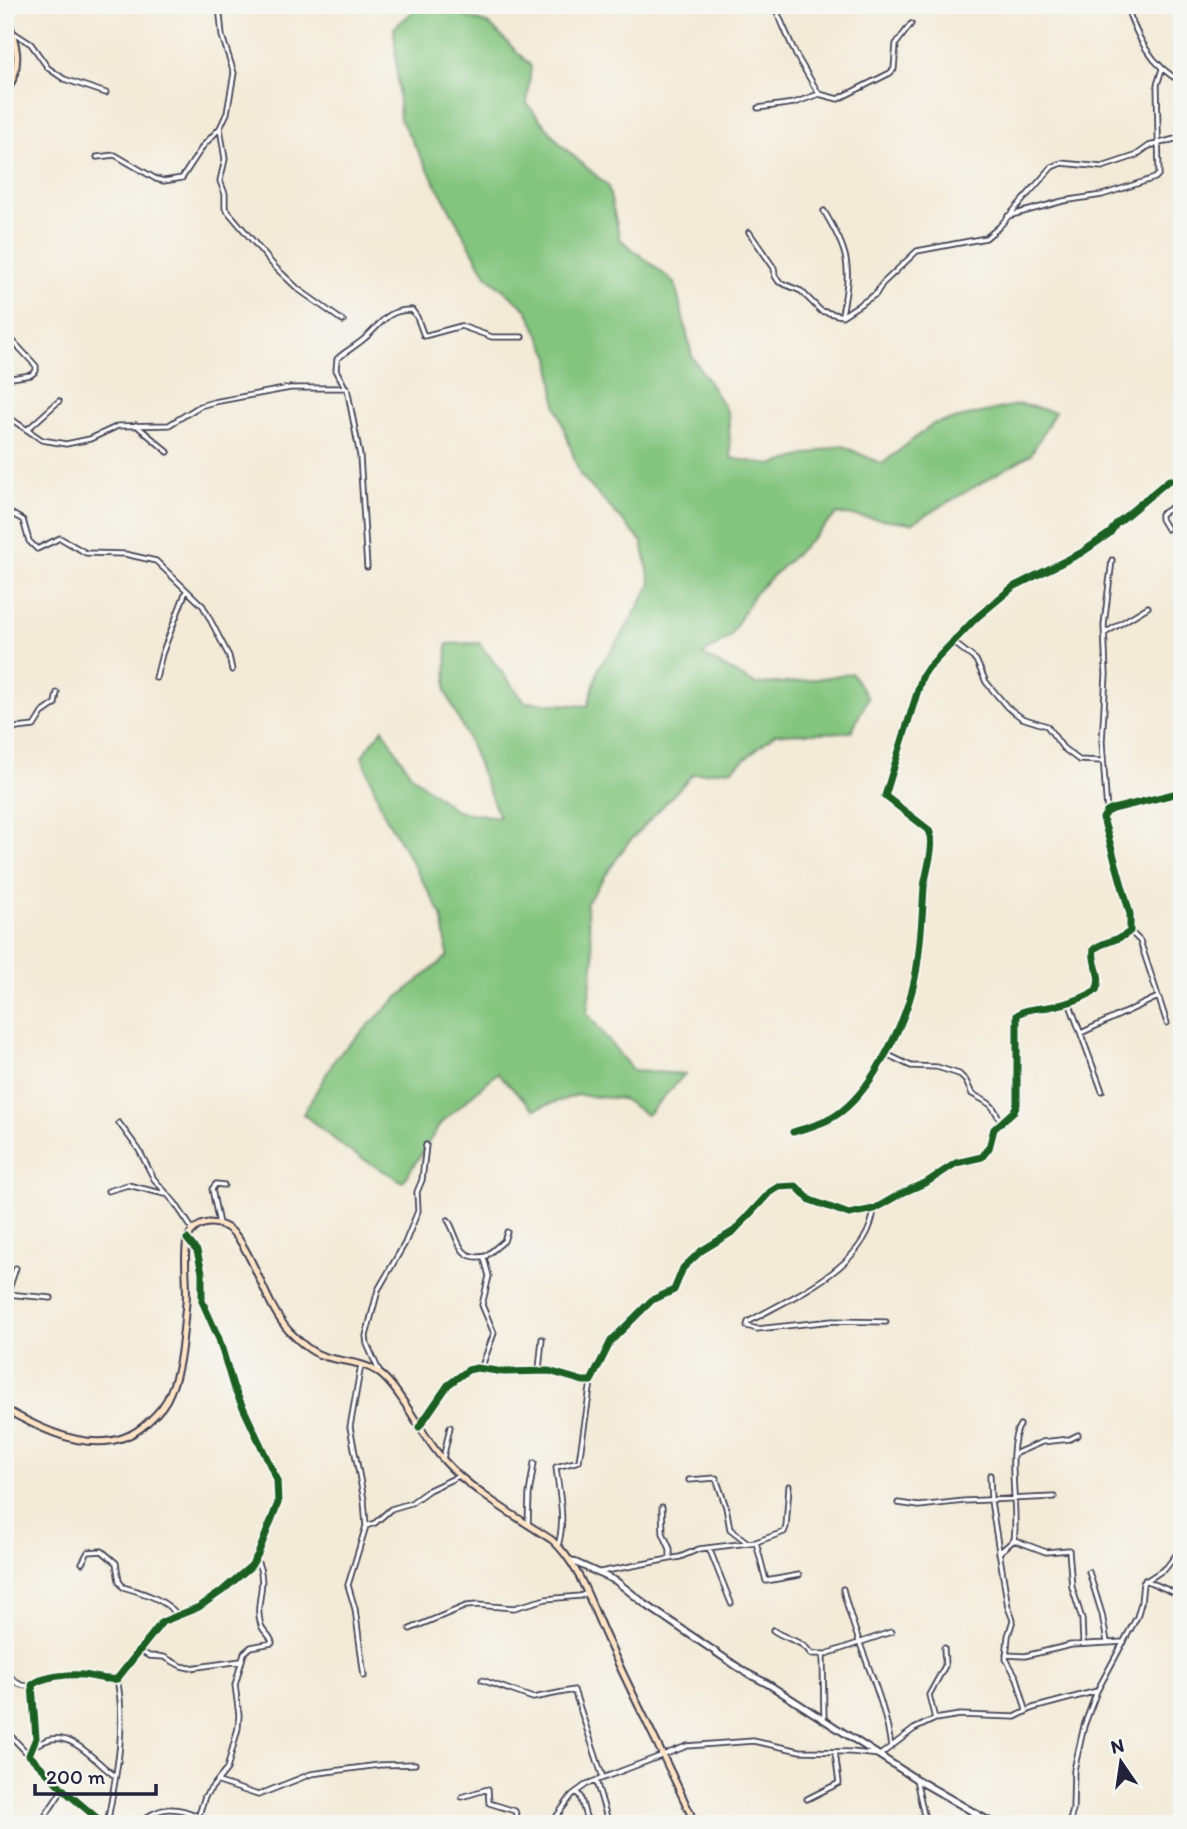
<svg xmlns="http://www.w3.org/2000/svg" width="1187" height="1829" font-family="Itim,sans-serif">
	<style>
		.green { fill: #83c57e; stroke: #52745c; stroke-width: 2 }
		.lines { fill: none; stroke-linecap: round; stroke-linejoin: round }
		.minor-casing { stroke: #414052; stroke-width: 7 }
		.tertiary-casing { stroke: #414052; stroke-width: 9 }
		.secondary-casing { stroke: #414052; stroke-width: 9 }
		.minor { stroke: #fff; stroke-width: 3.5 }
		.tertiary { stroke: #fff; stroke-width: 5 }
		.secondary { stroke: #ffe4c6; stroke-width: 5 }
		.cycleway-casing { stroke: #f6f6f2; stroke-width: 11 }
		.cycleway { stroke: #1b5e20; stroke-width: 7 }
	</style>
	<rect width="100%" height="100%" fill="#f6f6f2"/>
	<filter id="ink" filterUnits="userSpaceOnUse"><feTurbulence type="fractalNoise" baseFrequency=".0143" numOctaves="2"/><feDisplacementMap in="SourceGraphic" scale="14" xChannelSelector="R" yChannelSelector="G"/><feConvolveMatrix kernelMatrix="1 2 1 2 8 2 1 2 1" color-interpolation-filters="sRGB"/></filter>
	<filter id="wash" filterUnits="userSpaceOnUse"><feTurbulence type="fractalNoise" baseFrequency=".00686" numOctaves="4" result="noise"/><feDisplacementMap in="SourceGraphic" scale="28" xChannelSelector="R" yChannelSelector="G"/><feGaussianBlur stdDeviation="1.57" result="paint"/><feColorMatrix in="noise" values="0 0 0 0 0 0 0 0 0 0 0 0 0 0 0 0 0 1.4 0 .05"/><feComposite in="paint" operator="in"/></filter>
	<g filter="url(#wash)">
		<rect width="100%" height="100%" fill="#f3ead7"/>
		<!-- green -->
		<path class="green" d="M421,5H430L489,24L531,66L527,104L562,146L608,186L620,239L675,283L692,356L728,413L731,458L771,465L841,445L882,464L933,424L1020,404L1055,412L1031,454L912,523L837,514L753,595L730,637L702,655L755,684L798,682L852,673L868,698L851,732L775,734L732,769L693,774L627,844L586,904L594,958L587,1013L633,1071L685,1074L647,1115L622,1099L578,1095L534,1109L497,1073L441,1123L403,1182L349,1151L303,1114L337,1056L395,1000L448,956L442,915L383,812L362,756L383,729L411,775L456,811L499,817L468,739L446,692L447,644L479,643L525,702L588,706L599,667L623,634L651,584L642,542L580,475L556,405L550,357L527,310L486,275L400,119L394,28Z"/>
	</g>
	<g filter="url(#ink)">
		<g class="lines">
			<!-- minor casing -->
			<g class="minor-casing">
				<path id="minor" d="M774,5L796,55L819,94
					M1126,5C1137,37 1151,66 1182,82
					M14,33L31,44L48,68L64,79L106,93
					M758,108L794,103L819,94L838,99L890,73L894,69L896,44L911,24
					M220,128L225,159L220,181L225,194V208L275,267L298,289L343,321
					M97,157L115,155L156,179L164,181L182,178L203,146L220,128L227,113L234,73L222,36L219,5
					M824,211C849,254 852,265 842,314
					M1008,216L1063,201L1102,195L1155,178L1159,174L1157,85L1162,69
					M749,232L774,268L775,276L779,282L801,291L821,311L842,316L876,294L882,284L917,251L986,238L999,227L1052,167L1062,163L1102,167L1135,156L1149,146L1182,137
					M5,379L31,375L36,371V366L13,341
					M345,387L336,370L337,359C346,351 356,346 365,338C383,323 385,310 412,310L417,317L424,336L461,326L492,337H522
					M5,415L42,440L66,444L90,439L118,426L169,425L200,406L214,402L290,388H347L360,456L367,567
					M136,425L168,452
					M28,429L59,401
					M5,510L23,520L29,541L37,549L60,538L86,553L125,554L156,561L203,606L229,656L232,670
					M1167,529L1161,519V514L1182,501
					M1105,633L1148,607
					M953,642L976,660L986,682L1007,707L1022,718L1047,726L1063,748L1079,760L1102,761
					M156,678L162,654L186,591
					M5,725L17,728L34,726L42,713L55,704L57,693
					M1107,812L1102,742L1106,675L1104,625L1112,560
					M1130,931L1140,941L1167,1023
					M1069,1002L1102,1091
					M1081,1033L1158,997
					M886,1054L911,1066L937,1067L959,1074L966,1081L972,1094C991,1104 991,1102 1001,1122
					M119,1123L139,1150L154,1179L175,1203L191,1227V1231
					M793,1132C810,1127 827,1123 842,1111C875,1085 907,1019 915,978C921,948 922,917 924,887C926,871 936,845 929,830L885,796L922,677L928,668L975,619L1013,587L1081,553L1110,533L1116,524L1169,480H1177L1182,484
					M108,1191L128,1185L165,1194
					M874,1209C868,1267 793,1296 748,1322L747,1326L757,1329L832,1321L886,1322
					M448,1220C459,1237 457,1262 486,1256L504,1241L507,1232
					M219,1224L212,1189L216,1184L224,1185
					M7,1294L51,1298
					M5,1301L16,1268
					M361,1365L350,1427L364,1500L366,1526
					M481,1369L494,1333L482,1305L489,1276L484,1258
					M539,1370L542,1339
					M379,1371L367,1344L366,1336L378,1290L405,1243L418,1211L417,1192L422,1180L426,1145
					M1014,1454L1042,1442L1070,1439L1078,1435
					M443,1459L450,1427
					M990,1475L991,1501L1008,1607L1013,1620L1008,1636L1006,1659L1017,1678L1026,1710
					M689,1480L716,1478L726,1507L730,1529L748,1543
					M898,1503L919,1506L964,1501L1054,1497
					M662,1507L663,1533L670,1549V1558
					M528,1524L529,1494L534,1463
					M1014,1540L1046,1552L1069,1550L1072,1587L1082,1619L1083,1643
					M756,1542L766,1581L799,1575
					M558,1546C566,1517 559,1495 556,1467L579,1461L591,1382
					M709,1548L731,1603
					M999,1553L1014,1540C1019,1510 1005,1448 1020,1425
					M82,1563L88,1552L102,1551L116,1563L119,1581L123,1587C143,1593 162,1598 177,1614
					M600,1572L680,1557L699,1549L756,1542L784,1532L786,1527L789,1486
					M1089,1572L1102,1614L1107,1642
					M1145,1580L1182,1596
					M843,1589C855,1643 884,1692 891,1747
					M410,1629L466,1606L477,1605L514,1608L546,1599L580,1596L587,1593
					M773,1630C786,1640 803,1640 811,1654H824
					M140,1651L149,1656L164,1657L181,1666L190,1668L241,1661
					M1006,1655L1025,1656L1071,1645L1124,1642
					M5,1669C12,1679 19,1689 32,1685
					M364,1676L355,1609L348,1585L366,1526L375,1523L391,1509L411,1503L429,1490L459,1476
					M482,1680L533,1698L574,1690L603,1778
					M935,1719L929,1695L945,1666L944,1648
					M824,1720L823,1655L891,1632
					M5,1730L29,1755
					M34,1745C40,1744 45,1740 51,1739C76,1734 97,1764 115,1776
					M596,1781L609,1824
					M219,1782L258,1795L311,1774L379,1765L415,1764
					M576,1792L580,1796L588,1824
					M462,1797L488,1789L489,1803L515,1811L519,1824
					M807,1799L839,1783L835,1752
					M40,1824L63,1789
					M104,1824L66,1792L29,1755L36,1738L32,1685C43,1676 69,1674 83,1675C95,1676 104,1681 117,1679L162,1622L199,1607L222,1591L251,1566L258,1554L278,1503L277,1480L233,1386L219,1339L202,1301V1272L197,1251L187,1239
					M107,1824C116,1777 127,1727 117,1679
					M138,1824C159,1806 174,1805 198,1816
					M196,1824L205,1796L227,1769L238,1728L239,1715L235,1685L244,1653L251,1647L272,1643C271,1635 263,1632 261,1625C253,1602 270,1585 256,1559
					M551,1824L572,1795L587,1784L687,1746L753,1741L800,1751L851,1752L880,1755L914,1729L935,1719L960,1715L1015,1717L1033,1708L1097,1691
					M907,1824L924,1815L916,1779
					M1069,1824L1073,1810L1074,1770L1084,1726L1097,1691L1137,1617L1141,1603L1143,1583L1166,1568L1182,1547"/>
			</g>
			<!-- tertiary casing -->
			<g class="tertiary-casing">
				<path id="tertiary" d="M419,1427L448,1385L468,1370L477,1368L504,1372L549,1371L583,1381H591L611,1341L652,1300L674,1290L683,1268L701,1251L734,1231L770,1192L778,1187L796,1186L810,1200L849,1214L874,1209L902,1193L927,1182L956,1163L982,1157L989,1148L994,1129L1014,1111L1017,1104V1015C1027,1008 1037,1009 1049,1007C1065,1004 1082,1000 1096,990C1104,976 1091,964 1094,949C1105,940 1121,941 1130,931V914L1103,818L1107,812L1113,809L1182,792
					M570,1560L616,1581L645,1604L745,1672L768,1684L916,1779L994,1824"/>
			</g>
			<!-- secondary casing -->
			<g class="secondary-casing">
				<path id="secondary" d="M5,13C17,42 24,66 5,94
					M5,1409C47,1433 107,1462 148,1422C157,1414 166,1404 170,1393C182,1366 183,1332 186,1303C188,1282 183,1260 187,1239C198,1217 224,1219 238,1238C258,1266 266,1305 289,1331C299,1341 310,1352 323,1356C341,1362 363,1361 379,1373C400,1388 422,1436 442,1458C467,1488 518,1518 552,1540C580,1565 591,1605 607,1639C635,1701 667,1761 695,1824"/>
			</g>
			<!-- minor -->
			<use href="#minor" class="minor"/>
			<!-- tertiary -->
			<use href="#tertiary" class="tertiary"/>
			<!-- secondary -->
			<use href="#secondary" class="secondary"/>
			<!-- cycleway casing -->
			<g class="cycleway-casing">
				<path id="cycleway" d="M793,1132C810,1127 827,1123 842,1111C875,1085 907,1019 915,978C921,948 922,917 924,887C926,871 936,845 929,830L885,796L922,677L928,668L975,619L1013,587L1081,553L1110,533L1116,524L1169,480H1177L1182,484
					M419,1427L448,1385L468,1370L477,1368L504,1372L549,1371L583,1381H591L611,1341L652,1300L674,1290L683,1268L701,1251L734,1231L770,1192L778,1187L796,1186L810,1200L849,1214L874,1209L902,1193L927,1182L956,1163L982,1157L989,1148L994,1129L1014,1111L1017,1104V1015C1027,1008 1037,1009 1049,1007C1065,1004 1082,1000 1096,990C1104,976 1091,964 1094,949C1105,940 1121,941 1130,931V914L1103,818L1107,812L1113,809L1182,792
					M104,1824L66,1792L29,1755L36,1738L32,1685C43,1676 69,1674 83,1675C95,1676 104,1681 117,1679L162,1622L199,1607L222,1591L251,1566L258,1554L278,1503L277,1480L233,1386L219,1339L202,1301V1272L197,1251L187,1239"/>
			</g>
			<!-- cycleway -->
			<use href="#cycleway" class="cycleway"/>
		</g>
	</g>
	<!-- margin -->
	<rect width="1187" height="1829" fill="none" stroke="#f6f6f2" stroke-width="28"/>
	<!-- north arrow -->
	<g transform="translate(1121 1762) rotate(347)" stroke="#f6f6f2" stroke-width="5" paint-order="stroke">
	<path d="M0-5L12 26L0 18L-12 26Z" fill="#22223b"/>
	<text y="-10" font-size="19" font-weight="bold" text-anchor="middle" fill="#22223b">N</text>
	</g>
	<!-- scale -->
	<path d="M35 1784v10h121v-10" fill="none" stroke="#22223b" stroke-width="3.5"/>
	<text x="46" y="1784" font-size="21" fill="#22223b" stroke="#f6f6f2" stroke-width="5" paint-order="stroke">200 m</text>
</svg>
